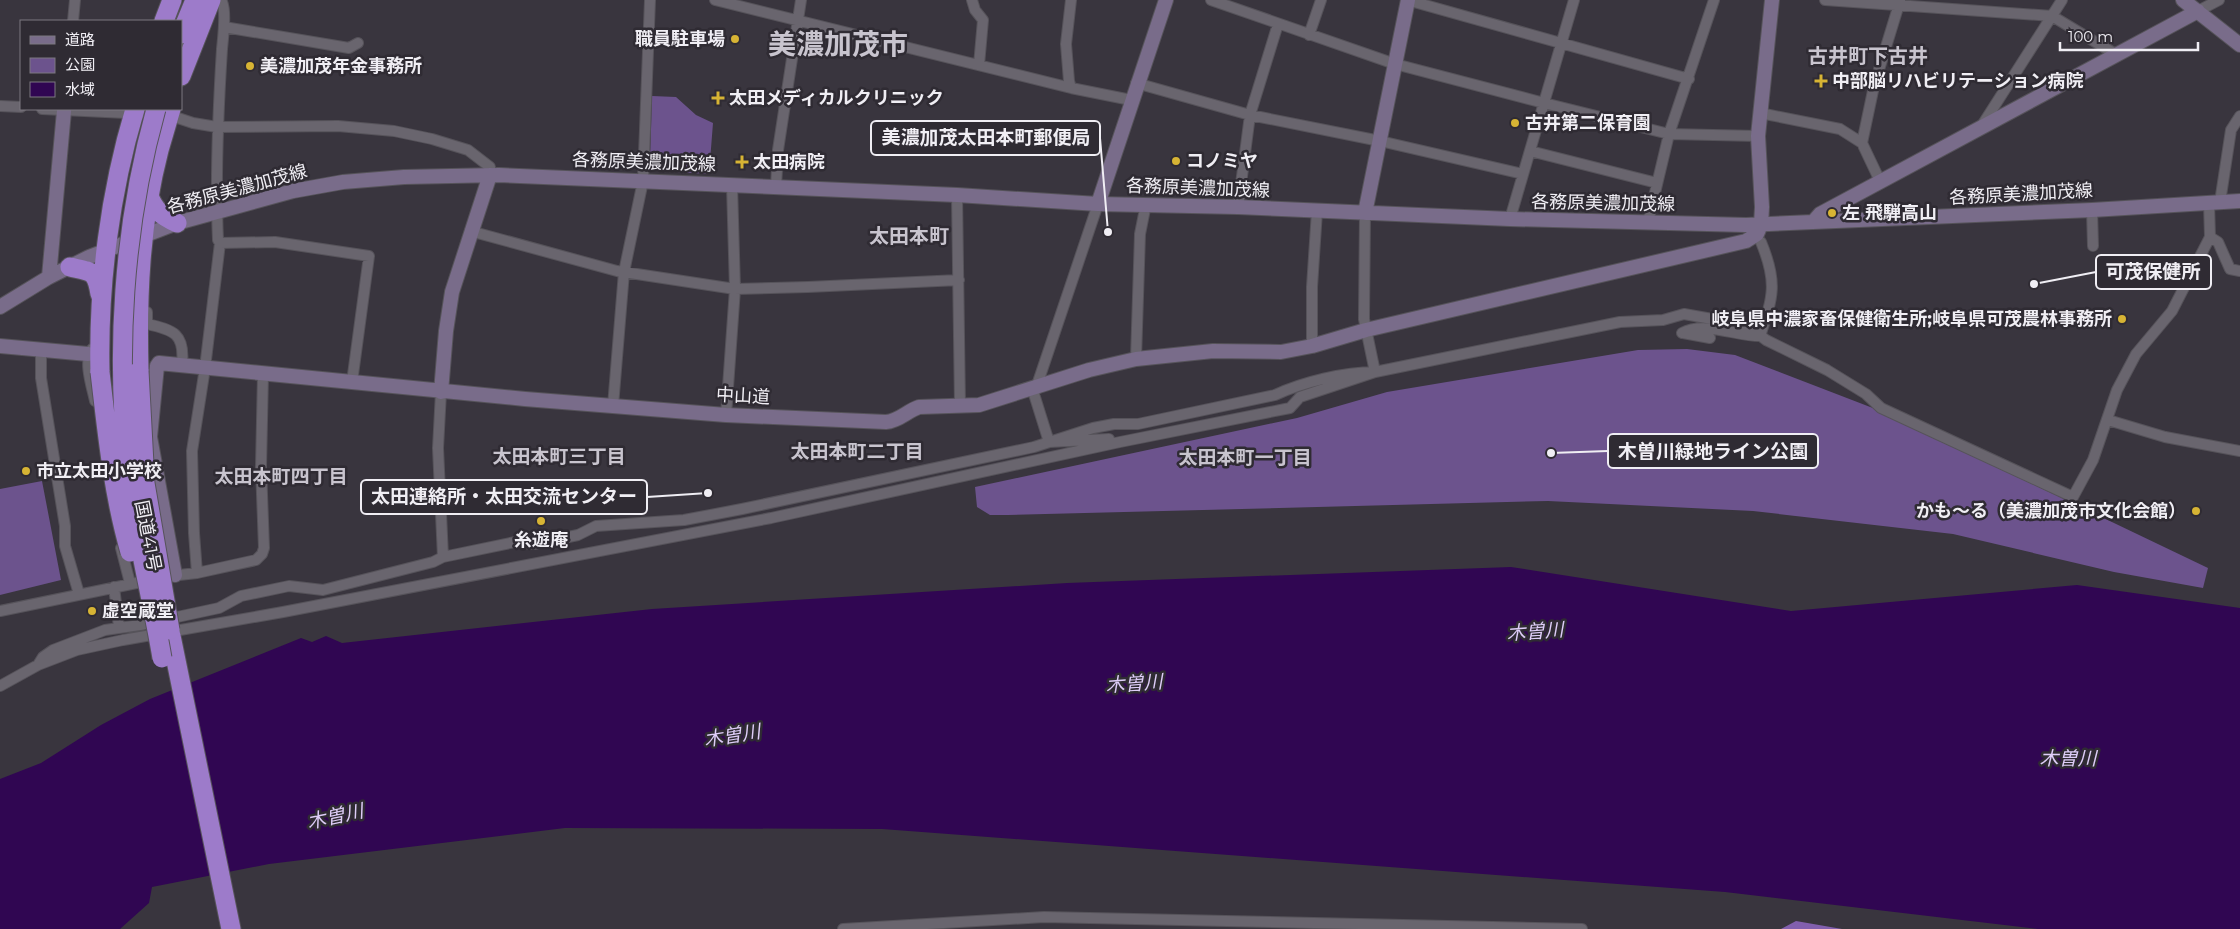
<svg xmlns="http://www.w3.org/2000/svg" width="2240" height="929" font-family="Montserrat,'Noto Sans JP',sans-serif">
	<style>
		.green { fill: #6c538d }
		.forest { fill: #825fae }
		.water { fill: #300652 }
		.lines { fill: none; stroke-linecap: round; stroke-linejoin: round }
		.street-casing { stroke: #56535a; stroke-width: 12 }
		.secondary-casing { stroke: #56535a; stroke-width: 16 }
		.highway-casing { stroke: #56535a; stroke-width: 21 }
		.street { stroke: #69656e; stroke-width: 10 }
		.secondary { stroke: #796c8a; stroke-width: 14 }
		.highway { stroke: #9d7bca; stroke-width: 19 }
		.highway-bridge-casing { stroke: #56535a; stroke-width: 21; stroke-linecap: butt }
		.highway-bridge { stroke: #9d7bca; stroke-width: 19 }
		.poi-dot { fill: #d7b434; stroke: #2f2b33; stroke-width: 2 }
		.labels { text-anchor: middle; stroke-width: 5; stroke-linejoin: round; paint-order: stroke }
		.poi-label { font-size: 18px; font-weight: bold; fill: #f0eef4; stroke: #2f2b33; text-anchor: start }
		.street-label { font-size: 18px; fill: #f0eef4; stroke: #2f2b33 }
		.neighbourhood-label { font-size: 19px; font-weight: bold; fill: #c8c4ce; stroke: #2f2b33 }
		.water-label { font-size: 19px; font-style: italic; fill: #decdf8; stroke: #2f2b33 }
		.quarter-label { font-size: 20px; font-weight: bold; fill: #c8c4ce; stroke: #2f2b33 }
		.town-label { font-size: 28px; font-weight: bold; fill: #c8c4ce; stroke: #2f2b33 }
		.leader { fill: none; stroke: #f0eef4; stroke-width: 2 }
		.callout-dot { fill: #f0eef4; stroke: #2f2b33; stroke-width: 2 }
		.callout { fill: #2f2b33; stroke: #f0eef4; stroke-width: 2 }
		.callout-label { font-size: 19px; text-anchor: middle; font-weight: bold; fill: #f0eef4 }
	</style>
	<rect width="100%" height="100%" fill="#39353e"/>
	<!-- green -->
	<path class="green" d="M652,96L676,97L696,115L713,123L709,174L659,171L650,160Z
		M1687,349L1735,355L1878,410L2208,568L2203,588L2114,572L1953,534L1753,511L1548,501L1008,515H990L977,507L975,487L1297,418L1387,392L1638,350Z
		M42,481L61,580L0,595V489Z"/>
	<!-- forest -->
	<path class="forest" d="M1796,921L1842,929H1781Z"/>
	<!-- water -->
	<path class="water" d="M1511,567L1791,611L2077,585L2240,608V929H2038L1725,892L882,829L565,828L269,864L152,887L149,903L120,929H0V779L41,763L101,725L150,699L301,638L312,642L326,636L342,643L652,609L1067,583Z"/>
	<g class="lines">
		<!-- street casing -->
		<g class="street-casing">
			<path id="street" d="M715,0L1071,88L1131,100
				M972,0L975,10L983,20L979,65
				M1071,0L1066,44L1069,81L1071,88
				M1211,0L1395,64L1544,103L1669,134L1758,136
				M1407,0L1689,79
				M1825,0L2052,16L2117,55
				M2198,11L2219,0
				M73,21L75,0
				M224,27L349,48L358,43
				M1309,35L1321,0
				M1136,83L1250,115L1380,141L1523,174
				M0,106L21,107
				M42,109L169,115L193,123L217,127L338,126L394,131L432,139L468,150L490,167V175
				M1760,113L1840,129L1862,143L1880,181
				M1981,127L2062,0
				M1862,143L1874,86L1900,1
				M1530,151L1657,183
				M776,187L778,150L801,0
				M957,195L960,406
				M2220,202L2231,130L2240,116
				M1098,204L1034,394L1049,442L1109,439
				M1238,207L1250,115L1278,24
				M2092,210L2093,246
				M1510,219L1574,0
				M1648,222L1669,134L1714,0
				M470,231L617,271L735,289L808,287L959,280
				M2210,237L2218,242L2230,269L2240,271
				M220,243L275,242L369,256L352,382
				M147,312V324C174,330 185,334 182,364
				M1682,333C1705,321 1735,336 1760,336C1773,297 1778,283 1761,242
				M1683,333L1710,338
				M1312,346V287L1317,211
				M41,349V378L65,526V546L79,594
				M92,349C83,361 92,387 95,401
				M1136,359L1140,234L1146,204
				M441,392L438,448L443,557
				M613,406L624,272L643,181L650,0
				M726,415L735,289L732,185
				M2108,420L2165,437L2240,451
				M121,548L130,583
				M197,573L194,533L192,451L205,368L220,243L218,240C215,176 218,113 222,49C223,38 227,8 221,0
				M170,576L197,573L256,560L262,554L264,548L261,467L263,374
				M114,587L119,627
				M0,611L151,580
				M38,665L43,657L53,650L105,630L140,625L219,608L241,596L289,586L323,590L433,562L443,557L515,542L534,544L578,535L596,526L684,520L742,509L1034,447L1093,428L1114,424H1138L1275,395C1303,382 1344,372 1375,372L1620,322L1663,320L1684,314L1718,320L1753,330L1766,340L1827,370L1866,394L1881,408L2073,497L2093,460L2117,390L2136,354L2172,311L2210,237L2209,203
				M0,686L38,665L77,650L123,640L283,612L771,518L1120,442L1290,408L1300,397L1375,372L1364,319L1365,213
				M843,929L1044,917L1582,929"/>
		</g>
		<!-- secondary casing -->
		<g class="secondary-casing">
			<path id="secondary" d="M2183,0L2240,45
				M1098,204L1166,0
				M1365,213L1408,0
				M1813,222L1820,214L2198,11
				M49,277L64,111
				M0,307L49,277L89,257L177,223L293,191L343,182L404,177L499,175L957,195L1098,204L1238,207L1510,219L1746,225L2092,210L2240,201
				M0,346L88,354
				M441,392L446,331L452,292L490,175
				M175,575L150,437L157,366L159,363L525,399L726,415L886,422C899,421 907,411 919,407L979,405L1089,370L1136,359L1213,351L1281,352L1312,346L1366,330L1746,241L1757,234L1761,225L1762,207L1758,136L1772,0"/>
		</g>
		<!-- highway casing -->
		<g class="highway-casing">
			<path id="highway" d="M164,21L172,0
				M181,34L195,0
				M181,76L211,0
				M152,162L159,150L171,109
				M149,196C155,211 162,216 177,223
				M70,267C92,272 96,270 100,294
				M139,371C137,296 140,223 159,150
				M100,372C98,285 110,192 135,109
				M171,636L231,929"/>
		</g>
		<!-- street -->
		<use href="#street" class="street"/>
		<!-- secondary -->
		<use href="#secondary" class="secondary"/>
		<!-- highway -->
		<use href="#highway" class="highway"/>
		<!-- highway-bridge casing -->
		<g class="highway-bridge-casing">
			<path id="highway-bridge" d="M156,109C123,227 115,354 129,476C136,537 152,598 162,658
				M139,371L145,483L170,630
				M100,372C107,432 113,493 130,552"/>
		</g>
		<!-- highway-bridge -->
		<use href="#highway-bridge" class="highway-bridge"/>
	</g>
	<!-- markers -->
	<g class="poi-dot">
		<circle cx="735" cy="39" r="5"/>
		<circle cx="250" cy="66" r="5"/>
		<path d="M1818.5 73.5h5v5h5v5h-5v5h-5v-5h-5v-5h5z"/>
		<path d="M715.5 90.5h5v5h5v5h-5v5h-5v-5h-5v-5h5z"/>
		<circle cx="1515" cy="123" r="5"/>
		<circle cx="1176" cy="161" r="5"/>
		<path d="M739.5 154.5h5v5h5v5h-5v5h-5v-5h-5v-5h5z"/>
		<circle cx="1832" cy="213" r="5"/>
		<circle cx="2122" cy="319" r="5"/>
		<circle cx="26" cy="471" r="5"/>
		<circle cx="2196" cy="511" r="5"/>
		<circle cx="541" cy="521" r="5"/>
		<circle cx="92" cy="611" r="5"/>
	</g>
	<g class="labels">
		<!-- poi labels -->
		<g class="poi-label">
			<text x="725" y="45" text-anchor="end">職員駐車場</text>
			<text x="260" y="72">美濃加茂年金事務所</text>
			<text x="1832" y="87">中部脳リハビリテーション病院</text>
			<text x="729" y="104">太田メディカルクリニック</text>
			<text x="1525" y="129">古井第二保育園</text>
			<text x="1186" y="167">コノミヤ</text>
			<text x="753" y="168">太田病院</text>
			<text x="1842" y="219">左 飛騨高山</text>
			<text x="2112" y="325" text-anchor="end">岐阜県中濃家畜保健衛生所;岐阜県可茂農林事務所</text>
			<text x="36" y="477">市立太田小学校</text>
			<text x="2186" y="517" text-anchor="end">かも～る（美濃加茂市文化会館）</text>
			<text x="541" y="546" text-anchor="middle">糸遊庵</text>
			<text x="102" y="617">虚空蔵堂</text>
		</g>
		<!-- street labels -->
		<g class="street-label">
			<text transform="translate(644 162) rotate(2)" y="6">各務原美濃加茂線</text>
			<text transform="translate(1198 188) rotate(2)" y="6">各務原美濃加茂線</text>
			<text transform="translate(237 189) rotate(-15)" y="6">各務原美濃加茂線</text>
			<text transform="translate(2021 194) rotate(-3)" y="6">各務原美濃加茂線</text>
			<text transform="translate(1603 203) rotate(1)" y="6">各務原美濃加茂線</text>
			<text transform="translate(743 396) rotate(3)" y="6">中山道</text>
			<text transform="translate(148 536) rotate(79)" y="6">国道41号</text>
		</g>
		<!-- neighbourhood labels -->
		<g class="neighbourhood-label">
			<text x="857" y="458">太田本町二丁目</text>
			<text x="559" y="463">太田本町三丁目</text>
			<text x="1245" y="464">太田本町一丁目</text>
			<text x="281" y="483">太田本町四丁目</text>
		</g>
		<!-- water labels -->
		<g class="water-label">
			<text transform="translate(1535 631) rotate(-4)" y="7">木曽川</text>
			<text transform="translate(1134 683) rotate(-4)" y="7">木曽川</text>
			<text transform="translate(732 735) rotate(-9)" y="7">木曽川</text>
			<text x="2068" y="765">木曽川</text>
			<text transform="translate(335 816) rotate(-12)" y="7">木曽川</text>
		</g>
		<!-- quarter labels -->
		<g class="quarter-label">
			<text x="1868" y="63">古井町下古井</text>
			<text x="909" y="243">太田本町</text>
		</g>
		<!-- town labels -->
		<g class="town-label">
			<text x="838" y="54">美濃加茂市</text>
		</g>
	</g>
	<!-- callouts -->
	<path class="leader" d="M1108 232L1100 138M2034 284L2096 272M1551 453L1608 451M708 493L647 497"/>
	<g class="callout-dot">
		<circle cx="1108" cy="232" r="5"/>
		<circle cx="2034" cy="284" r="5"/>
		<circle cx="1551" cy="453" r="5"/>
		<circle cx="708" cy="493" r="5"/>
	</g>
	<g class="callout">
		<rect x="871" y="121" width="229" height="34" rx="5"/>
		<rect x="2096" y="255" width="115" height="34" rx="5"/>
		<rect x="1608" y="434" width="210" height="34" rx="5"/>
		<rect x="361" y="480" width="286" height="34" rx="5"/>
	</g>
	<g class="callout-label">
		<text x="986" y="144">美濃加茂太田本町郵便局</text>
		<text x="2153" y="278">可茂保健所</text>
		<text x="1713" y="458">木曽川緑地ライン公園</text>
		<text x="504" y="503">太田連絡所・太田交流センター</text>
	</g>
	<!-- legend -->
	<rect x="20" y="20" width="162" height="90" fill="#2f2b33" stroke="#7c7980"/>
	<rect x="30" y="36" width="25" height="8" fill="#796c8a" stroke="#7c7980"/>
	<text x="65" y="45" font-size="15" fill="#f0eef4">道路</text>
	<rect x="30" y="58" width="25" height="15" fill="#6c538d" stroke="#7c7980"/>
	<text x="65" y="70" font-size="15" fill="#f0eef4">公園</text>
	<rect x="30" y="82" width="25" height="15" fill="#300652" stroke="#7c7980"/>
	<text x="65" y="95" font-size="15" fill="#f0eef4">水域</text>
	<!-- scale -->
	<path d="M2060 42v8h138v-8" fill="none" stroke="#f0eef4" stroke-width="2.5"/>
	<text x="2068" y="42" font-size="15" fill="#f0eef4" stroke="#2f2b33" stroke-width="4" paint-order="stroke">100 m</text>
</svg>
